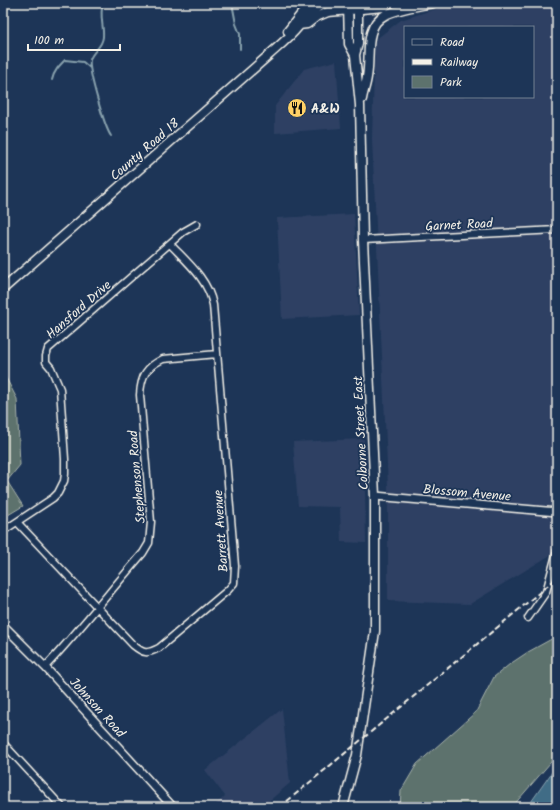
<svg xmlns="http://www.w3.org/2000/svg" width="560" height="810" font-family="Kalam,sans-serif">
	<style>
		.built { fill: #2e4164; fill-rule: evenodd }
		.green { fill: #5d726d; stroke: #a8b2aa }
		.water { fill: #406c86; stroke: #88a1ad }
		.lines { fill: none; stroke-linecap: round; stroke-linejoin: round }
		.stream { stroke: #88a1ad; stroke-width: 2 }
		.minor-casing { stroke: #f4f1e8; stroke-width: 9 }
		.tertiary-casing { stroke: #f4f1e8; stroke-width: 10 }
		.secondary-casing { stroke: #f4f1e8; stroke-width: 11 }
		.minor { stroke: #1d3557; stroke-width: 6 }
		.tertiary { stroke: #1d3557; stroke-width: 7 }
		.secondary { stroke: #1d3557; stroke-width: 8 }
		.rail { stroke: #f4f1e8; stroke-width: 2; stroke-dasharray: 6 3; stroke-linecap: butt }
		.labels { text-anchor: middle; stroke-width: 3.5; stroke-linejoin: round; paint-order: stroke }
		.poi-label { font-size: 13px; font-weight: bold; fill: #f4f1e8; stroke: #1d3557; text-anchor: start }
		.street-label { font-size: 13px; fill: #f4f1e8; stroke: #1d3557 }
	</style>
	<rect width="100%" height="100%" fill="#1d3557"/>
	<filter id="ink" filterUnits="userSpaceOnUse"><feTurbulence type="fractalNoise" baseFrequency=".025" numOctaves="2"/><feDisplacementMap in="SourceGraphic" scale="8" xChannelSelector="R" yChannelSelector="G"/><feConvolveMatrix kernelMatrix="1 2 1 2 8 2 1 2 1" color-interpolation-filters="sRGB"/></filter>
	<g filter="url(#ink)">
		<!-- built -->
		<path class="built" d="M470,3H557V551L470,604L388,601V486L372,139L375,40L401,20L448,5ZM405,27H533V97H405Z
			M336,61L341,128L275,133V106L304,69Z
			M354,214L359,315L282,319L277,218Z
			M364,439L366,543L341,542L340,507L298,506L293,442Z
			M282,709L290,783L262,807H213L225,796L205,770Z"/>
		<!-- green -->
		<path class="green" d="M3,372L17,399L20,465L7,481L23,506L3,518Z
			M557,636V755L512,807H400L401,791L417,764L476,712L494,677L510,664L528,652Z"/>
		<!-- water -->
		<path class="water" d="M557,765V807H526L531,802Z"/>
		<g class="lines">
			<!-- stream -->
			<path class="stream" d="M103,3C99,16 104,25 103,37C102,48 92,51 90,60C88,71 105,128 111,136
				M232,3L236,24L240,34V49
				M52,80C54,71 59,66 65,60L83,62L90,68"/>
			<!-- minor casing -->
			<g class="minor-casing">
				<path id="minor" d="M363,240L557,230
					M17,522L133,645C144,654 147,654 159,648L228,590L234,583L235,566L213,305C208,279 187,262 170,244
					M3,531L53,498L58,493L64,481L65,474V459L60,389L51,368L46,362V356L48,349L183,232L197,224
					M528,618L546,592L557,551
					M3,635L8,631
					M45,667C79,631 110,591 143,553L149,543L151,522L140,395C141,376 146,367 163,359L217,354
					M3,743L62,807"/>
			</g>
			<!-- tertiary casing -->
			<g class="tertiary-casing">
				<path id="tertiary" d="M375,496L557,512
					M3,625L45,667L173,807"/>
			</g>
			<!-- secondary casing -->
			<g class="secondary-casing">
				<path id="secondary" d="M348,3L349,44L355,55
					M299,25L307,24L316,17L328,12L384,7L390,3
					M288,31L310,3
					M362,99C363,92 366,85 367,77C371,57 363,26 385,15C399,8 418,6 433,3
					M3,289L269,55C279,46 290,37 298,27C308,16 312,8 327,3
					M343,807L357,755L375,631V496L363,240L360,105L355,55L358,43V3"/>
			</g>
			<!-- minor -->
			<use href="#minor" class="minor"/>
			<!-- tertiary -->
			<use href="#tertiary" class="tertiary"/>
			<!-- secondary -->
			<use href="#secondary" class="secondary"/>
			<!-- rail -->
			<path class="rail" d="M280,807L557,578"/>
		</g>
	</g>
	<!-- icons -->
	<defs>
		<g id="restaurant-disc" transform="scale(1)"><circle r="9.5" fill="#ffd166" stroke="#1d3557"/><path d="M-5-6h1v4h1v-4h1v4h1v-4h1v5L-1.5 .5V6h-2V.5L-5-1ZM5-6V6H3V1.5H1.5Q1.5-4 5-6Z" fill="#111"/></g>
	</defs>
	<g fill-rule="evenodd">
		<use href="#restaurant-disc" x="297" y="108"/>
	</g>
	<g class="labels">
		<!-- poi labels -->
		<g class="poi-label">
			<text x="311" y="113">A&amp;W</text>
		</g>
		<!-- street labels -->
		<g class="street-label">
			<text transform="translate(144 149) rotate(-41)" y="5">County Road 18</text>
			<text transform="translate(459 224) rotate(-3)" y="5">Garnet Road</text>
			<text transform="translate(78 309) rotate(-41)" y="5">Hansford Drive</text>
			<text transform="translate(360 433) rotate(-93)" y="5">Colborne Street East</text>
			<text transform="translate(136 477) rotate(-95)" y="5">Stephenson Road</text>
			<text transform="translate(467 492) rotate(5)" y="5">Blossom Avenue</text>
			<text transform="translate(220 531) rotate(-94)" y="5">Barrett Avenue</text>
			<text transform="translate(98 707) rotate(48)" y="5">Johnson Road</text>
		</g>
	</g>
	<!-- margin -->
	<rect width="560" height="810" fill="none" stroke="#1d3557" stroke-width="16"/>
	<rect x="8" y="8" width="544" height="794" fill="none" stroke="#f4f1e8" stroke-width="1.5" filter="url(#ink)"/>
	<!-- legend -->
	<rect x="404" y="26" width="130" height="72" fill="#1d3557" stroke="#738091"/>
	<rect x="412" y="39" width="20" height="6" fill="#1d3557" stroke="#738091"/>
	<text x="440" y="46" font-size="12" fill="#f4f1e8">Road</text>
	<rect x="412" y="59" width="20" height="6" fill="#f4f1e8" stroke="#738091"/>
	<text x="440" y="66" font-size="12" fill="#f4f1e8">Railway</text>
	<rect x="412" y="76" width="20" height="12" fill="#5d726d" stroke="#738091"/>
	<text x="440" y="86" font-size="12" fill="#f4f1e8">Park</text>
	<!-- scale -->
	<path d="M28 44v6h92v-6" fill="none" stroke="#f4f1e8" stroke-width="2"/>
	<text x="34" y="44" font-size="12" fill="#f4f1e8" stroke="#1d3557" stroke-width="3" paint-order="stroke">100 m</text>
</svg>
